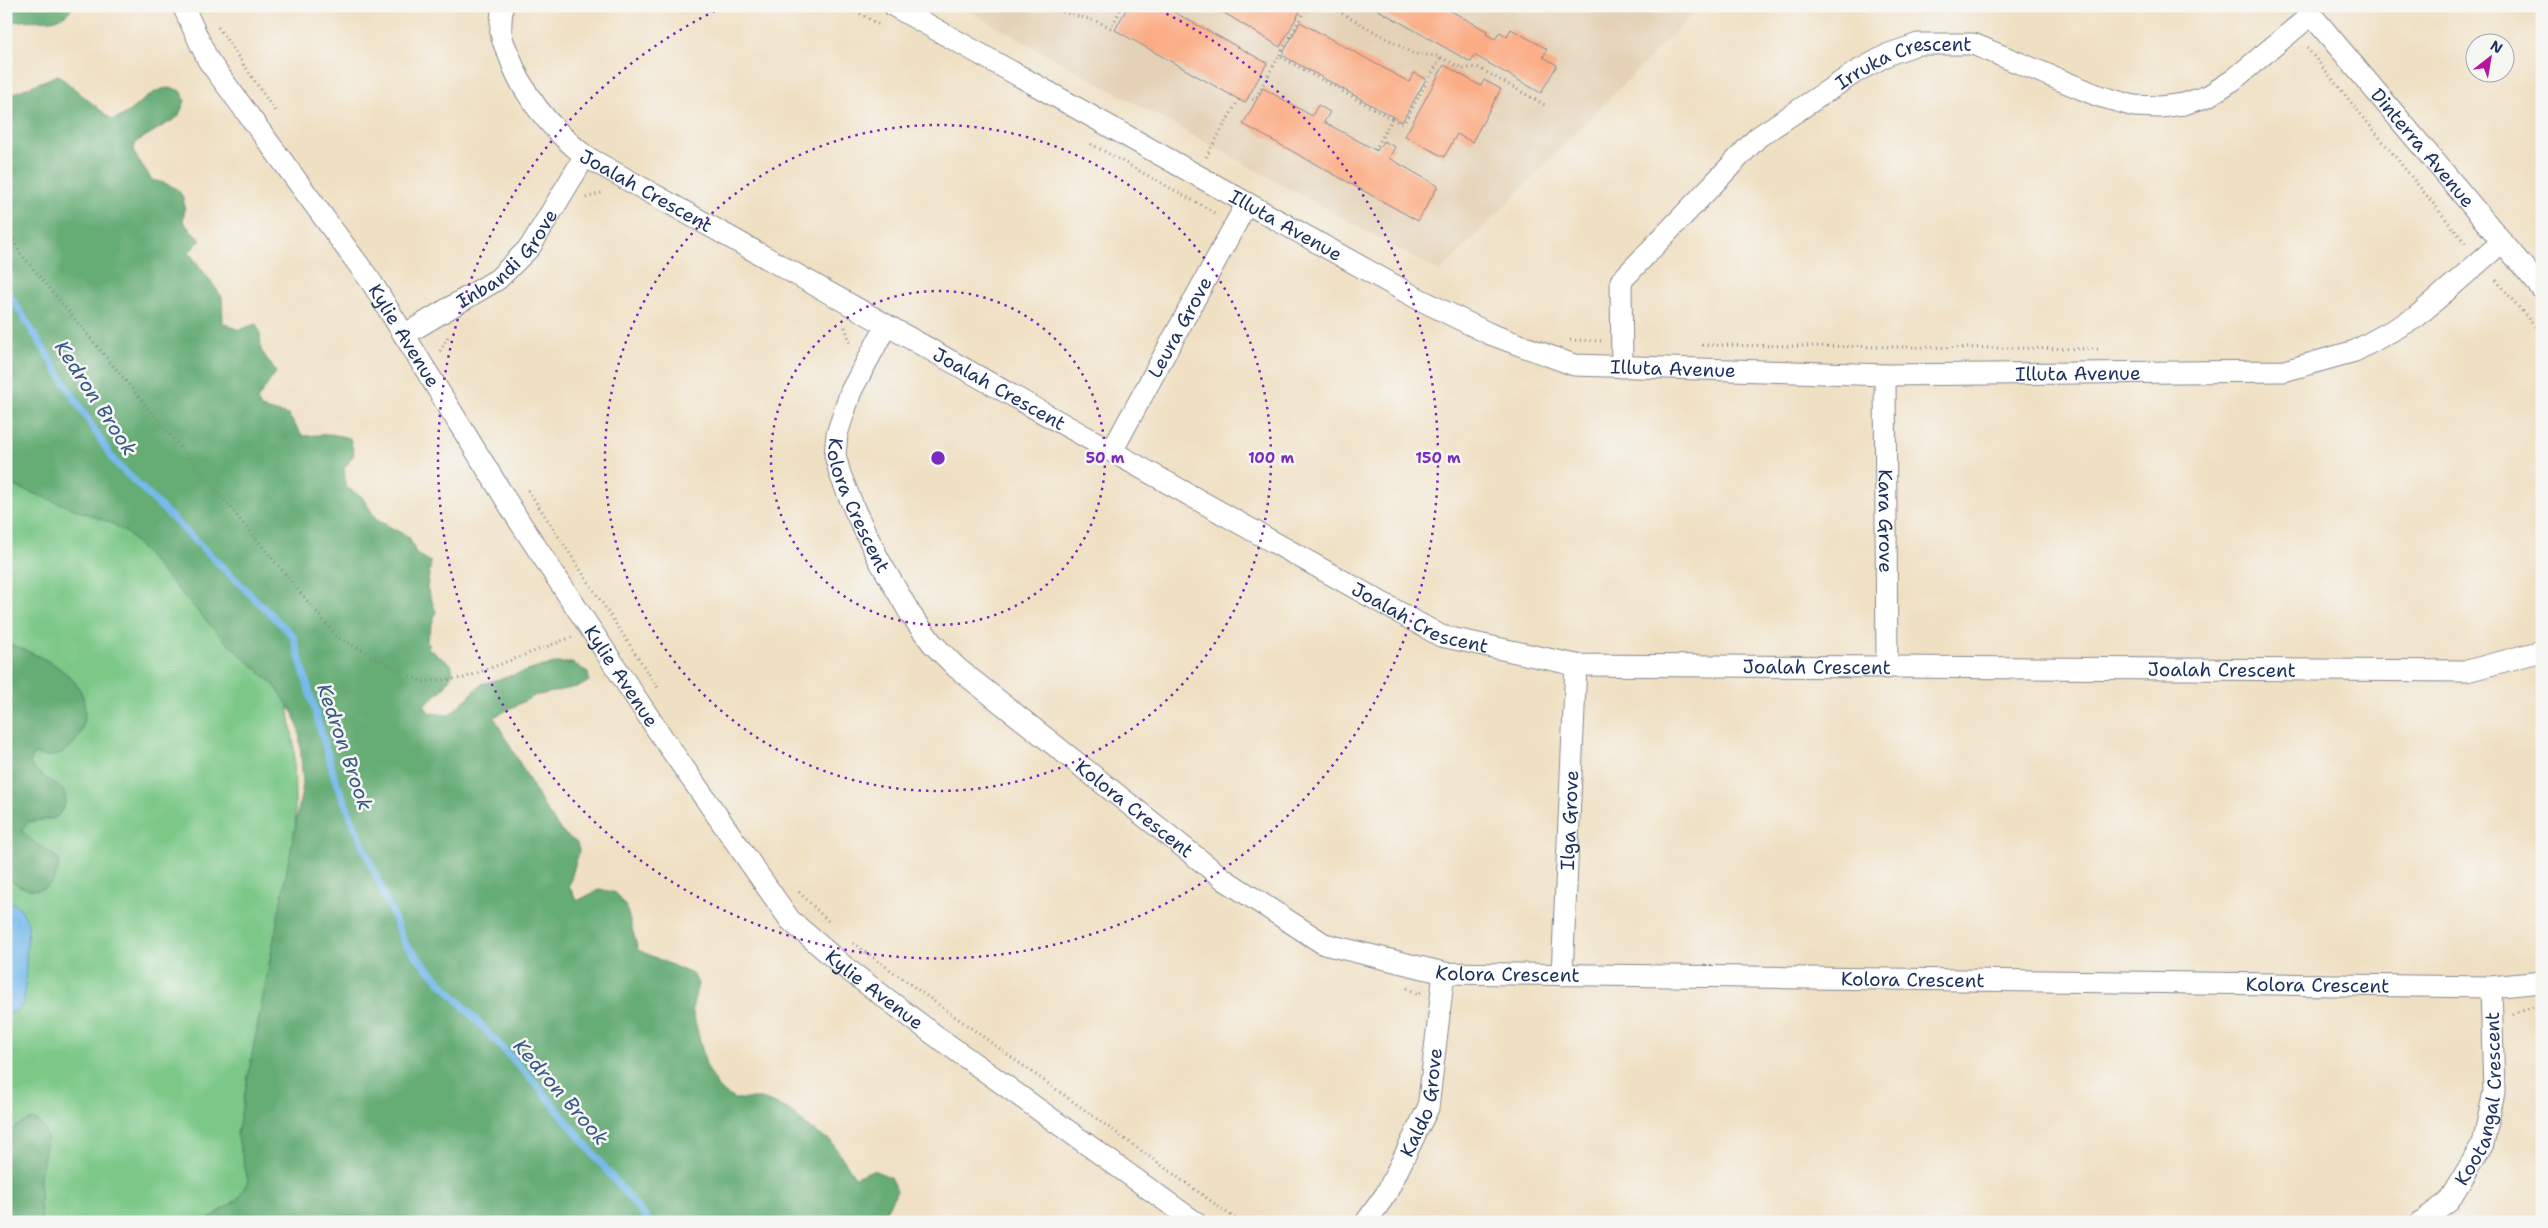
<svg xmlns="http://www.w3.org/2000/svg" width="2548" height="1228" font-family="'Shantell Sans',sans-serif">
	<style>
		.built { fill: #e4d1b6 }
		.green { fill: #7cc887; stroke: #4c7c72 }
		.forest { fill: #65ac74; stroke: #406e69 }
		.water { fill: #77b9ec; stroke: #4974a5 }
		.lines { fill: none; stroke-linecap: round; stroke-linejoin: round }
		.stream { stroke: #77b9ec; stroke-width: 7 }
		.building { fill: #fbac84 }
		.minor-casing { stroke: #868890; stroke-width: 23 }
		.path { stroke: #868890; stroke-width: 3; stroke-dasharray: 1 4; stroke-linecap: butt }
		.minor { stroke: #fff; stroke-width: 21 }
		.ring { fill: none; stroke: #7b2cbf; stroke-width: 2.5; stroke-dasharray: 2.5 5 }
		.labels { text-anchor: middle; stroke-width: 5; stroke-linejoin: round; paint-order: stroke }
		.street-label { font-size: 19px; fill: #1b2f5e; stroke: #f6f6f2 }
		.water-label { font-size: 20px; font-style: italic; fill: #375889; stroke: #f6f6f2 }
		.centre { fill: #7b2cbf; stroke: #f6f6f2; stroke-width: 2.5 }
		.ring-label { font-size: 15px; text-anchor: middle; font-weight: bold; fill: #7b2cbf; stroke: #f6f6f2; stroke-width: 5; stroke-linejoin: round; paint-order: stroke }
	</style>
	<rect width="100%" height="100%" fill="#f6f6f2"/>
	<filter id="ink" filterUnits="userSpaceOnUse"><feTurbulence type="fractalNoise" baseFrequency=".02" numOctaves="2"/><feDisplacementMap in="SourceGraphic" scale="10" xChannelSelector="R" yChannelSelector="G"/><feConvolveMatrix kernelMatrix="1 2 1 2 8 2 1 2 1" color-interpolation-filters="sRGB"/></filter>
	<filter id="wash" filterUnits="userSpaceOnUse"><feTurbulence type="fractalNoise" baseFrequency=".0096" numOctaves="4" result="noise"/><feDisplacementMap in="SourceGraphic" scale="20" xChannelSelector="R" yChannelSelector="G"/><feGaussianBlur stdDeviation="1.12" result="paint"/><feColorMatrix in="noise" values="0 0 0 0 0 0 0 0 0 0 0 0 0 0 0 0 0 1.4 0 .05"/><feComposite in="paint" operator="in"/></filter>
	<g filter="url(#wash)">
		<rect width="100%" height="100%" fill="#f0e0c3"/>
		<!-- built -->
		<path class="built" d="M959,6H1700L1440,272Z"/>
		<!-- green -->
		<path class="green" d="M6,440L150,520L285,685L294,747L297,912L542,1222H6Z"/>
		<!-- forest -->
		<path class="forest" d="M6,6H73C60,30 27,15 6,24Z
			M58,75L112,120C137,114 155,76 182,92L185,101L178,117L136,142L133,151L152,180C180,186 188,193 183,222L201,240L189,252L222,297L223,323L239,330L256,324L260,332L261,350L276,372L257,400L261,408L288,415L303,436L331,434L350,438L354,454L344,469L346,487L362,497L377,520L409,537L416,553L431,562L427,588L436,612L427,639L429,649L451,664L453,673L444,688L424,706L430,713L449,715L482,684L554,663H572L588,672L589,681L581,686L534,696L494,717L546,810L562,832L577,843L579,851L569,886L577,901L600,889L616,893L626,907L638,950L694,975L698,984L692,1009L706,1065L719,1089L734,1099H762L788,1109L809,1128L831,1141L855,1177L873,1170L890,1177L897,1191L884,1214L888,1222H311L291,1219L288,1222H204L238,1199L248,1181L237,1134L303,785L299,729L292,711L276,687L220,636L127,533L111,523L6,483V79L12,94Z
			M6,642C29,652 56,661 73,680C95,703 86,748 53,756C47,757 40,755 34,754L30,763C40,784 85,784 56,818L28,822L22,830C30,843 48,848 59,860C58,895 29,897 6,877Z
			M31,1119L39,1122L45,1130L47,1140L40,1178L41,1222H6V1132Z"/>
		<!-- water -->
		<path class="water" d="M6,898L21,909L28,923L24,1002L19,1009L9,1015L6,1013Z"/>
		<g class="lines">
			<!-- stream -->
			<path class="stream" d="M6,289L114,461L293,636L335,779L405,944L538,1086L649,1222"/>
		</g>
		<g id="blocks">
			<!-- building -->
			<path class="building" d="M1128,6H1163L1267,63L1245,103L1115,30Z
				M1213,6H1303L1280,47Z
				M1371,6H1442L1487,31L1486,34L1495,39L1500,32L1507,37L1511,29L1547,49L1543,57L1557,65L1541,93L1474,55L1471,62Z
				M1300,22L1409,82L1414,73L1426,79L1402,122L1282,55Z
				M1444,65L1481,86L1484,80L1501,89L1472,142L1457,134L1444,157L1405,136Z
				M1263,88L1312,116L1318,105L1330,112L1324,122L1377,151L1383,141L1395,147L1389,158L1438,186L1418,221L1243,124Z"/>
		</g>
	</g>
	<g filter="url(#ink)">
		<use href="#blocks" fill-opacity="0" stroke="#868890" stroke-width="1"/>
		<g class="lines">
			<!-- minor casing -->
			<g class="minor-casing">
				<g id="minor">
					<path id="s1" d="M183,6L208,60L372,283L521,524L658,731L790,920L847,969L936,1036L1195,1222"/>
					<path id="s2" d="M502,6C502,15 500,25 501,33C502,41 506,49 509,55C523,97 551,129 585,156L1441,636L1576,665L2467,671L2542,651"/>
					<path id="s3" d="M894,6L1415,297L1490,334L1574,365L1885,375L2284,371L2355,351L2415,318L2502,242"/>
					<path id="s4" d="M2304,6L2542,289"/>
					<path id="s5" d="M886,326L851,391L837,434L835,455L840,474L855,511L879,560L911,615L932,643L957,668L1225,880L1324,944L1444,973L2491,987L2542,982"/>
					<path id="s6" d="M404,335L498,279L530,247L585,156"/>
					<path id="s7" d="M1622,367L1621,281L1758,137L1856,72L1889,54L1918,44H1973L2099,96L2134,106L2160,107L2184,104L2208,96L2233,80L2311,15"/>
					<path id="s8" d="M1885,375L1887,668"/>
					<path id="s9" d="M1112,451L1247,203"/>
					<path id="s10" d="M1562,975L1576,665"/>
					<path id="s11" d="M1366,1222L1386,1194L1428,1108L1444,973"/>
					<path id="s12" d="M2421,1222L2448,1202L2483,1144L2494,1092L2491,987"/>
				</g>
			</g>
			<!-- path -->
			<path class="path" d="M847,6L881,26
				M1049,6C1070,18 1088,15 1111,28L1122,6
				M1307,6L1279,56L1392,119
				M1329,6L1414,54L1438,56L1464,69L1477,67L1545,105
				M2272,6L2278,13
				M218,27L275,111
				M2307,48L2466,244
				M1248,97L1254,100L1279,56
				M1091,144L1217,214
				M1375,150L1392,119L1399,123L1405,121L1441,57
				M1206,157L1239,99
				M586,198L604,192
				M6,227L21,254L337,637L422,682L464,678L572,637
				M2496,280L2542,335
				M845,327L851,345
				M1570,340L1601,341
				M1702,345L2101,349
				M440,351L449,335
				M528,490L658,688
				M799,892L828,921
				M853,943L1240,1222
				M1407,988L1417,994L1421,992
				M2513,1014L2536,1006"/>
			<!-- minor -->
			<use href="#minor" class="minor"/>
		</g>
	</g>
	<!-- distance rings -->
	<g class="ring">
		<circle cx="938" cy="458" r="167"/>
		<circle cx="938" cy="458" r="333"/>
		<path d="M1153 7A500 500 0 1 1 723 7"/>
	</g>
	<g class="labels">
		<!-- street labels -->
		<g class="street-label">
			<text dy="7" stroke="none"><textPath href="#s7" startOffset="452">Irruka Crescent</textPath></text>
			<text dy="7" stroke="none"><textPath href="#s4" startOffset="185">Dinterra Avenue</textPath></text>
			<text dy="7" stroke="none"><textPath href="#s2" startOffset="249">Joalah Crescent</textPath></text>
			<text dy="7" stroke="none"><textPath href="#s3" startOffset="449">Illuta Avenue</textPath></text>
			<text dy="7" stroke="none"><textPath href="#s6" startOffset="130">Inbandi Grove</textPath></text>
			<text dy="7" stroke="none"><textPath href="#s9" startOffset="141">Leura Grove</textPath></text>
			<text dy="7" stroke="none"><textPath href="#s1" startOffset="398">Kylie Avenue</textPath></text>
			<text dy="7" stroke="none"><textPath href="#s3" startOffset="869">Illuta Avenue</textPath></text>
			<text dy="7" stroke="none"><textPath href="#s3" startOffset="1274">Illuta Avenue</textPath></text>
			<text dy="7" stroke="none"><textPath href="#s2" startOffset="654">Joalah Crescent</textPath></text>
			<text dy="7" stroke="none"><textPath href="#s5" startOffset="195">Kolora Crescent</textPath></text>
			<text dy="7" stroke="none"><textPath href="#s8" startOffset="146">Kara Grove</textPath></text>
			<text dy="7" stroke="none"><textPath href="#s2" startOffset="1134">Joalah Crescent</textPath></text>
			<text dy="7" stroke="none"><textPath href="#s2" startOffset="1539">Joalah Crescent</textPath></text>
			<text dy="7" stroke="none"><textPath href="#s2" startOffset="1944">Joalah Crescent</textPath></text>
			<text dy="7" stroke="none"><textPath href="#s1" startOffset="802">Kylie Avenue</textPath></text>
			<text dy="7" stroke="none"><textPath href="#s5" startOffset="615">Kolora Crescent</textPath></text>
			<text dy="7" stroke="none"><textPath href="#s10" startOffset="155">Ilga Grove</textPath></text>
			<text dy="7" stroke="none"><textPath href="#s5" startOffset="1035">Kolora Crescent</textPath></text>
			<text dy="7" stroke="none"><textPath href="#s5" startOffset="1440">Kolora Crescent</textPath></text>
			<text dy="7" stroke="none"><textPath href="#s5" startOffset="1845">Kolora Crescent</textPath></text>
			<text dy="7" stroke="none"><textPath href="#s1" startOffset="1208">Kylie Avenue</textPath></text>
			<text dy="7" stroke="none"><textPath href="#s12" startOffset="145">Kootangal Crescent</textPath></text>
			<text dy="7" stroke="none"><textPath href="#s11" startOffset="134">Kaldo Grove</textPath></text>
		</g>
		<!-- water labels -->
		<g class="water-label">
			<text transform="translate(96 398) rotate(57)" y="7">Kedron Brook</text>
			<text transform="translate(345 747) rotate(71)" y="7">Kedron Brook</text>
			<text transform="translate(561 1092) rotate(49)" y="7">Kedron Brook</text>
		</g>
	</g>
	<circle cx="938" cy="458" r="8" class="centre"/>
	<g class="ring-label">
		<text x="1105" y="463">50 m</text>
		<text x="1271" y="463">100 m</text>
		<text x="1438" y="463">150 m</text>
	</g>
	<!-- margin -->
	<rect width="2548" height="1228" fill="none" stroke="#f6f6f2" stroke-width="25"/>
	<!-- north arrow -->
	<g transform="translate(2490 58) rotate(31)"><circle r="24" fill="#f6f6f2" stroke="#9ea6b7"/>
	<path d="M0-4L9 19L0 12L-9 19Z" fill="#b5179e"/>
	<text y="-8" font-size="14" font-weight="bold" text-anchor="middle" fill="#1b2f5e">N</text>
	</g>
</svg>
